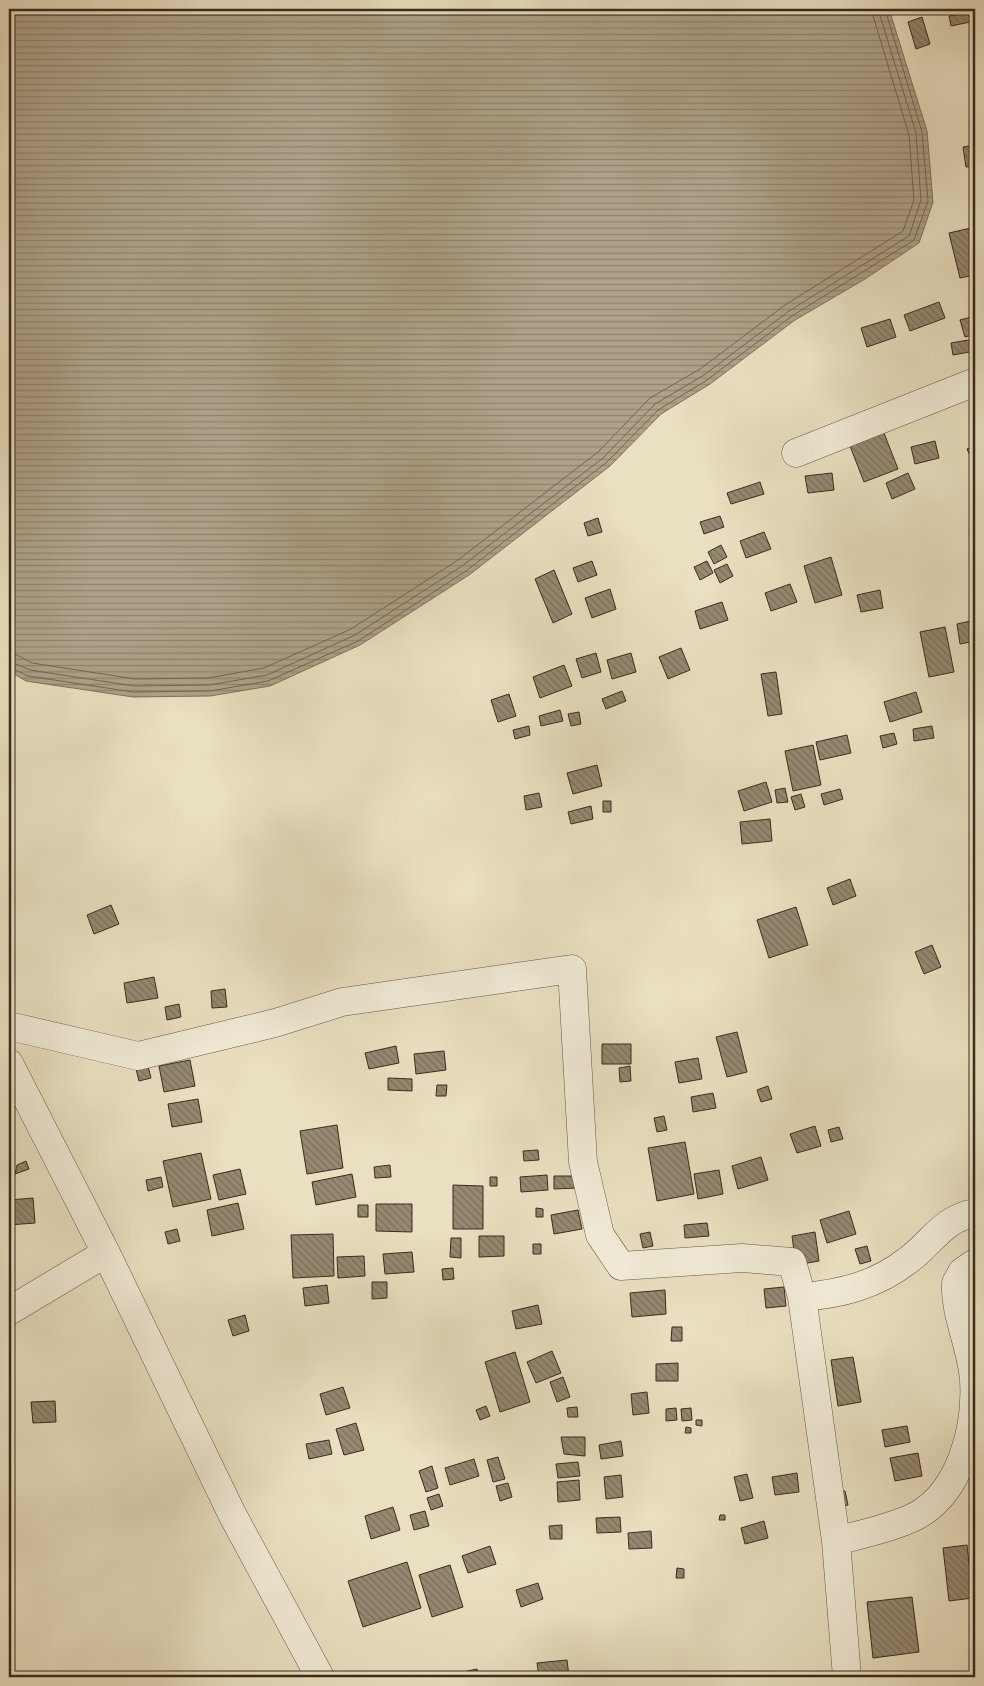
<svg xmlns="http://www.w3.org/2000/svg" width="984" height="1686" font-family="'IM FELL Double Pica',serif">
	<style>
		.water { fill: url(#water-rules); stroke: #80725d }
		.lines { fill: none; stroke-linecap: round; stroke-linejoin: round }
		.shore { stroke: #746652; stroke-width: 1 }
		.building { fill: url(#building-back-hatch); stroke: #3a2b1c }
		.street-casing { stroke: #665845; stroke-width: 29 }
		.street { stroke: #f1ebd7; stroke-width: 28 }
	</style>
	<defs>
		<pattern id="water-rules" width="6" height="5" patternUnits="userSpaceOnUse" patternTransform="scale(1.25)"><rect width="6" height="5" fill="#aea289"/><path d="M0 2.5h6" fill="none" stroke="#8f846f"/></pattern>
		<pattern id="building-back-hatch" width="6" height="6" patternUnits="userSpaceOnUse" patternTransform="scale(1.25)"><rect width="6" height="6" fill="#958972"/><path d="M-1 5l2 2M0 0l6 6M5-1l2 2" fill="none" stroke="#7b705d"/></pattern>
	</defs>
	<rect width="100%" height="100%" fill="#e9e0c1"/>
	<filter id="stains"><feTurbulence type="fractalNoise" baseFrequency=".004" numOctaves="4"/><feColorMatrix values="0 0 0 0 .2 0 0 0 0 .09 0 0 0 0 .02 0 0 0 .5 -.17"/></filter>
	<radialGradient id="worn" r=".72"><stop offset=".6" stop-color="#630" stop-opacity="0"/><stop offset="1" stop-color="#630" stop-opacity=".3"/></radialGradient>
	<!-- water -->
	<path class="water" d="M9,9H889L927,131L933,202L919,243L865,279L795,320L710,384L661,414L610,466L469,575L360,645L270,686L210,696L133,697L26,681L9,671Z"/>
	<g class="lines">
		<!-- shore -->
		<path class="shore" d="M9,653L17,655L32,663L135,679L208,678L264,668L351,629L458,560L598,452L650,398L700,369L785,305L903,231L914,200L909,135L871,9
			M9,661L30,670L134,686L209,685L267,675L355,635L462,566L603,458L655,404L704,375L789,311L909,236L921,200L916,133L878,9
			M9,667L28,676L133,692L210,691L268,681L358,641L466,571L607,462L658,410L707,380L792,316L914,240L928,201L922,132L885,9"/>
	</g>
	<!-- building -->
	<path class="building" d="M974,12L975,21L951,26L949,16Z
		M922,17L930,44L916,49L908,22Z
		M975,145V166L966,167L963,147Z
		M975,227V275L960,278L949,233Z
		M939,302L945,318L910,331L904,315Z
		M975,316V334L965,337L960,320Z
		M890,319L896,337L867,347L861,328Z
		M974,339L975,351L953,355L951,343Z
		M882,428L898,469L864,482L848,441Z
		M935,441L939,458L915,464L911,447Z
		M975,446V458L972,460L967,449Z
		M832,473L834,490L808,493L805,476Z
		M908,473L915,489L892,499L886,483Z
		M760,482L764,494L731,504L727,493Z
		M720,516L724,527L704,534L700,522Z
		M598,518L602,532L588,536L584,523Z
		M975,529V551L969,530Z
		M764,532L771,549L746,558L740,541Z
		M721,545L727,557L714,564L708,552Z
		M831,557L842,595L815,603L804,566Z
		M592,561L597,575L578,582L573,568Z
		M707,561L713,573L700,580L694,567Z
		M727,564L733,576L720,583L714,570Z
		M554,570L572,614L553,623L535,579Z
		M790,584L797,602L771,611L765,593Z
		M610,589L616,609L592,618L585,598Z
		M880,590L883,608L861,612L857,595Z
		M722,602L728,620L700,629L695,611Z
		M975,620V641L960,644L957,624Z
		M945,627L954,672L929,677L920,632Z
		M681,648L690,670L668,679L659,657Z
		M596,653L601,672L582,678L576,659Z
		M631,653L636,672L612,679L607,660Z
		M564,665L572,686L540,698L533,677Z
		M776,672L782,714L768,716L761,674Z
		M622,691L626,701L606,709L602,699Z
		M916,692L922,712L890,722L884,702Z
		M509,694L516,716L498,722L491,700Z
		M560,710L563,721L541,726L539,716Z
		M579,712L581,724L571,726L568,714Z
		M529,726L530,735L515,739L513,730Z
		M932,726L934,738L914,741L913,729Z
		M894,733L897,744L883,748L880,736Z
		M847,735L851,753L820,760L816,742Z
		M813,745L821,785L793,791L785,751Z
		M597,765L602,786L573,794L567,773Z
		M766,782L772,802L744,811L738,791Z
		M785,788L788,802L777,803L775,790Z
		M840,789L843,799L824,805L821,794Z
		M539,793L542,807L526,810L524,796Z
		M801,794L805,807L795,810L791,797Z
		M603,801H611V812H603Z
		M591,806L593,819L571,824L568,812Z
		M770,819L772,841L742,844L740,822Z
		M850,879L856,896L833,905L827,888Z
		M111,905L119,924L94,934L87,915Z
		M796,907L808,945L769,958L757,920Z
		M932,945L941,967L924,974L915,952Z
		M975,969V980L971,971Z
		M9,977L14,996L9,997Z
		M154,977L158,998L127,1003L124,983Z
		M225,989L227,1007L212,1008L211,991Z
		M179,1004L181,1017L167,1020L165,1007Z
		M737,1032L747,1072L727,1077L716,1037Z
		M602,1044H631V1064H602Z
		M396,1046L399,1063L369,1069L365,1053Z
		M444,1051L446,1070L416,1074L414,1054Z
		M698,1058L702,1079L679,1083L675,1062Z
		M190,1060L195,1086L164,1092L159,1066Z
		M148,1066L151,1078L139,1081L136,1069Z
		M630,1066L631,1081L620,1082L619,1068Z
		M388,1078L412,1079V1091L388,1090Z
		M437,1085H447L446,1096H436Z
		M768,1086L772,1099L761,1102L757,1090Z
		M713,1093L716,1108L693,1112L691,1097Z
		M198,1099L202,1122L172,1127L168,1104Z
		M664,1116L667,1130L657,1132L654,1118Z
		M337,1125L343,1168L307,1174L300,1131Z
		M815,1126L821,1146L797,1153L790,1134Z
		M839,1127L843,1139L831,1142L828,1130Z
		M685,1142L694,1194L657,1201L648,1148Z
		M538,1150L539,1160L524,1161L523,1151Z
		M201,1153L211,1199L173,1207L163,1161Z
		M761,1157L768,1180L738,1189L732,1166Z
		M26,1161L29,1169L15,1174L17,1165Z
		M390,1165L391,1177L375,1178L374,1167Z
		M240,1169L246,1194L219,1200L213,1175Z
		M719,1170L723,1194L698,1199L694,1174Z
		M352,1174L356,1197L316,1205L312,1182Z
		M547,1175L548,1190L521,1192L520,1177Z
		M554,1176H578V1188L554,1189Z
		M161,1177L163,1187L148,1191L146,1180Z
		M490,1177H497V1186H490Z
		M453,1185L483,1186V1229H453Z
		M33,1198L35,1223L9,1225V1200Z
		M238,1203L244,1229L212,1236L207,1210Z
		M376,1204H412V1232L376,1231Z
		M358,1205H368V1217H358Z
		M536,1208L543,1209V1217H536Z
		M578,1210L582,1229L554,1234L551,1215Z
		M849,1211L856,1234L827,1243L820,1220Z
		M707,1223L709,1236L685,1238L684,1225Z
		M177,1229L180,1241L168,1244L165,1232Z
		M650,1232L653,1246L643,1248L640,1234Z
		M815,1232L819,1261L796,1265L792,1236Z
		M333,1234L334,1276L293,1278L291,1235Z
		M479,1236H504V1256L479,1257Z
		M451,1238H461V1258L450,1257Z
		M533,1244H541V1254H533Z
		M867,1246L871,1261L860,1264L855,1249Z
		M412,1252L414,1272L385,1274L383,1254Z
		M364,1256L365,1276L338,1278L337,1257Z
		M453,1268L454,1279L443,1280L442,1269Z
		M372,1282H387V1298L372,1299Z
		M327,1285L329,1303L305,1306L303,1288Z
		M784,1287L786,1306L766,1308L764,1289Z
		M665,1290L666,1314L632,1317L630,1293Z
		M538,1305L542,1324L516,1329L512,1311Z
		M245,1315L249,1331L233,1336L228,1320Z
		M672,1327H682V1341H671Z
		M552,1351L561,1373L536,1383L527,1362Z
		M515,1352L530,1402L500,1412L485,1362Z
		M853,1357L861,1402L838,1406L831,1360Z
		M678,1363V1381H656V1364Z
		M563,1377L570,1397L557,1402L550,1382Z
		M343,1387L350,1408L326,1415L320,1394Z
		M647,1392L649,1413L633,1415L631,1394Z
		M55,1401L56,1422L33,1423L31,1402Z
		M486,1406L490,1416L480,1420L476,1410Z
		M577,1407L578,1417H568L567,1408Z
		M676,1408L677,1420L666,1421V1409Z
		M691,1408L692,1420L682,1421L681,1409Z
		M696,1420H702V1426L696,1425Z
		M356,1423L364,1450L344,1455L336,1429Z
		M907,1426L910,1442L885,1447L882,1430Z
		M686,1427L691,1428V1433H685Z
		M561,1437H585V1456L564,1454Z
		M329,1440L332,1454L309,1459L306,1444Z
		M621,1441L623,1456L601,1459L599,1445Z
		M918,1453L922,1476L895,1481L890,1458Z
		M498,1457L505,1479L493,1482L487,1460Z
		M474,1459L479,1476L450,1485L445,1468Z
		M578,1462L580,1476L558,1478L556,1464Z
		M432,1466L438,1488L426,1492L419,1471Z
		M797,1473L799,1492L775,1495L772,1477Z
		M747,1474L753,1498L740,1501L734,1477Z
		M621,1475L623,1497L606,1499L604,1477Z
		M579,1480L580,1500L558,1502L557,1482Z
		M508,1483L512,1497L500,1501L496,1486Z
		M845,1491L848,1505L837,1507L834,1492Z
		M439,1494L443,1506L431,1510L427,1498Z
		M393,1507L400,1530L371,1539L365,1516Z
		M425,1511L429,1526L414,1530L410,1515Z
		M720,1515H725V1520H719Z
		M620,1517L621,1532L597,1533L596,1518Z
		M764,1521L768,1538L745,1544L741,1528Z
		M562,1525V1539H550L549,1526Z
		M651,1531L652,1548L629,1549L628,1533Z
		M967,1545L973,1598L949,1601L943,1548Z
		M490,1546L496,1564L468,1573L462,1556Z
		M407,1562L421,1608L363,1627L348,1581Z
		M450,1565L463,1607L432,1617L419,1575Z
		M677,1568L684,1569V1578H676Z
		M538,1583L543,1599L521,1607L516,1590Z
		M912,1597L919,1652L873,1658L867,1602Z
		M567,1660L569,1677H539L537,1663Z
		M477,1669L479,1677H454L453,1674Z"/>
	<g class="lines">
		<!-- street casing -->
		<g class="street-casing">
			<path id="street" d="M796,453L975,382
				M9,1026L138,1056L275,1023L342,1002L572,969L583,1162L600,1235L621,1266L742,1258L792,1262L802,1297L836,1541L847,1677
				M9,1063L106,1253L232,1514L320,1677
				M802,1297C841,1294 876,1285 907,1261C931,1244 943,1218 975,1213
				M9,1311L106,1253
				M836,1541C862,1534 892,1528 916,1516C961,1492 977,1427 974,1380C972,1348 954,1313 956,1283L962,1272L975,1263"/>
		</g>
		<!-- street -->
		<use href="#street" class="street"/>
	</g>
	<!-- margin -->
	<rect width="984" height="1686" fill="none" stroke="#e9e0c1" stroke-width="30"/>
	<rect x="10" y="10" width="964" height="1666" fill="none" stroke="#3a2b1c" stroke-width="2.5"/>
	<rect x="15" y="15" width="954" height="1656" fill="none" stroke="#3a2b1c"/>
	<rect width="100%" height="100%" filter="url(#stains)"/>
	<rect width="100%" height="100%" fill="url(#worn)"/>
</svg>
